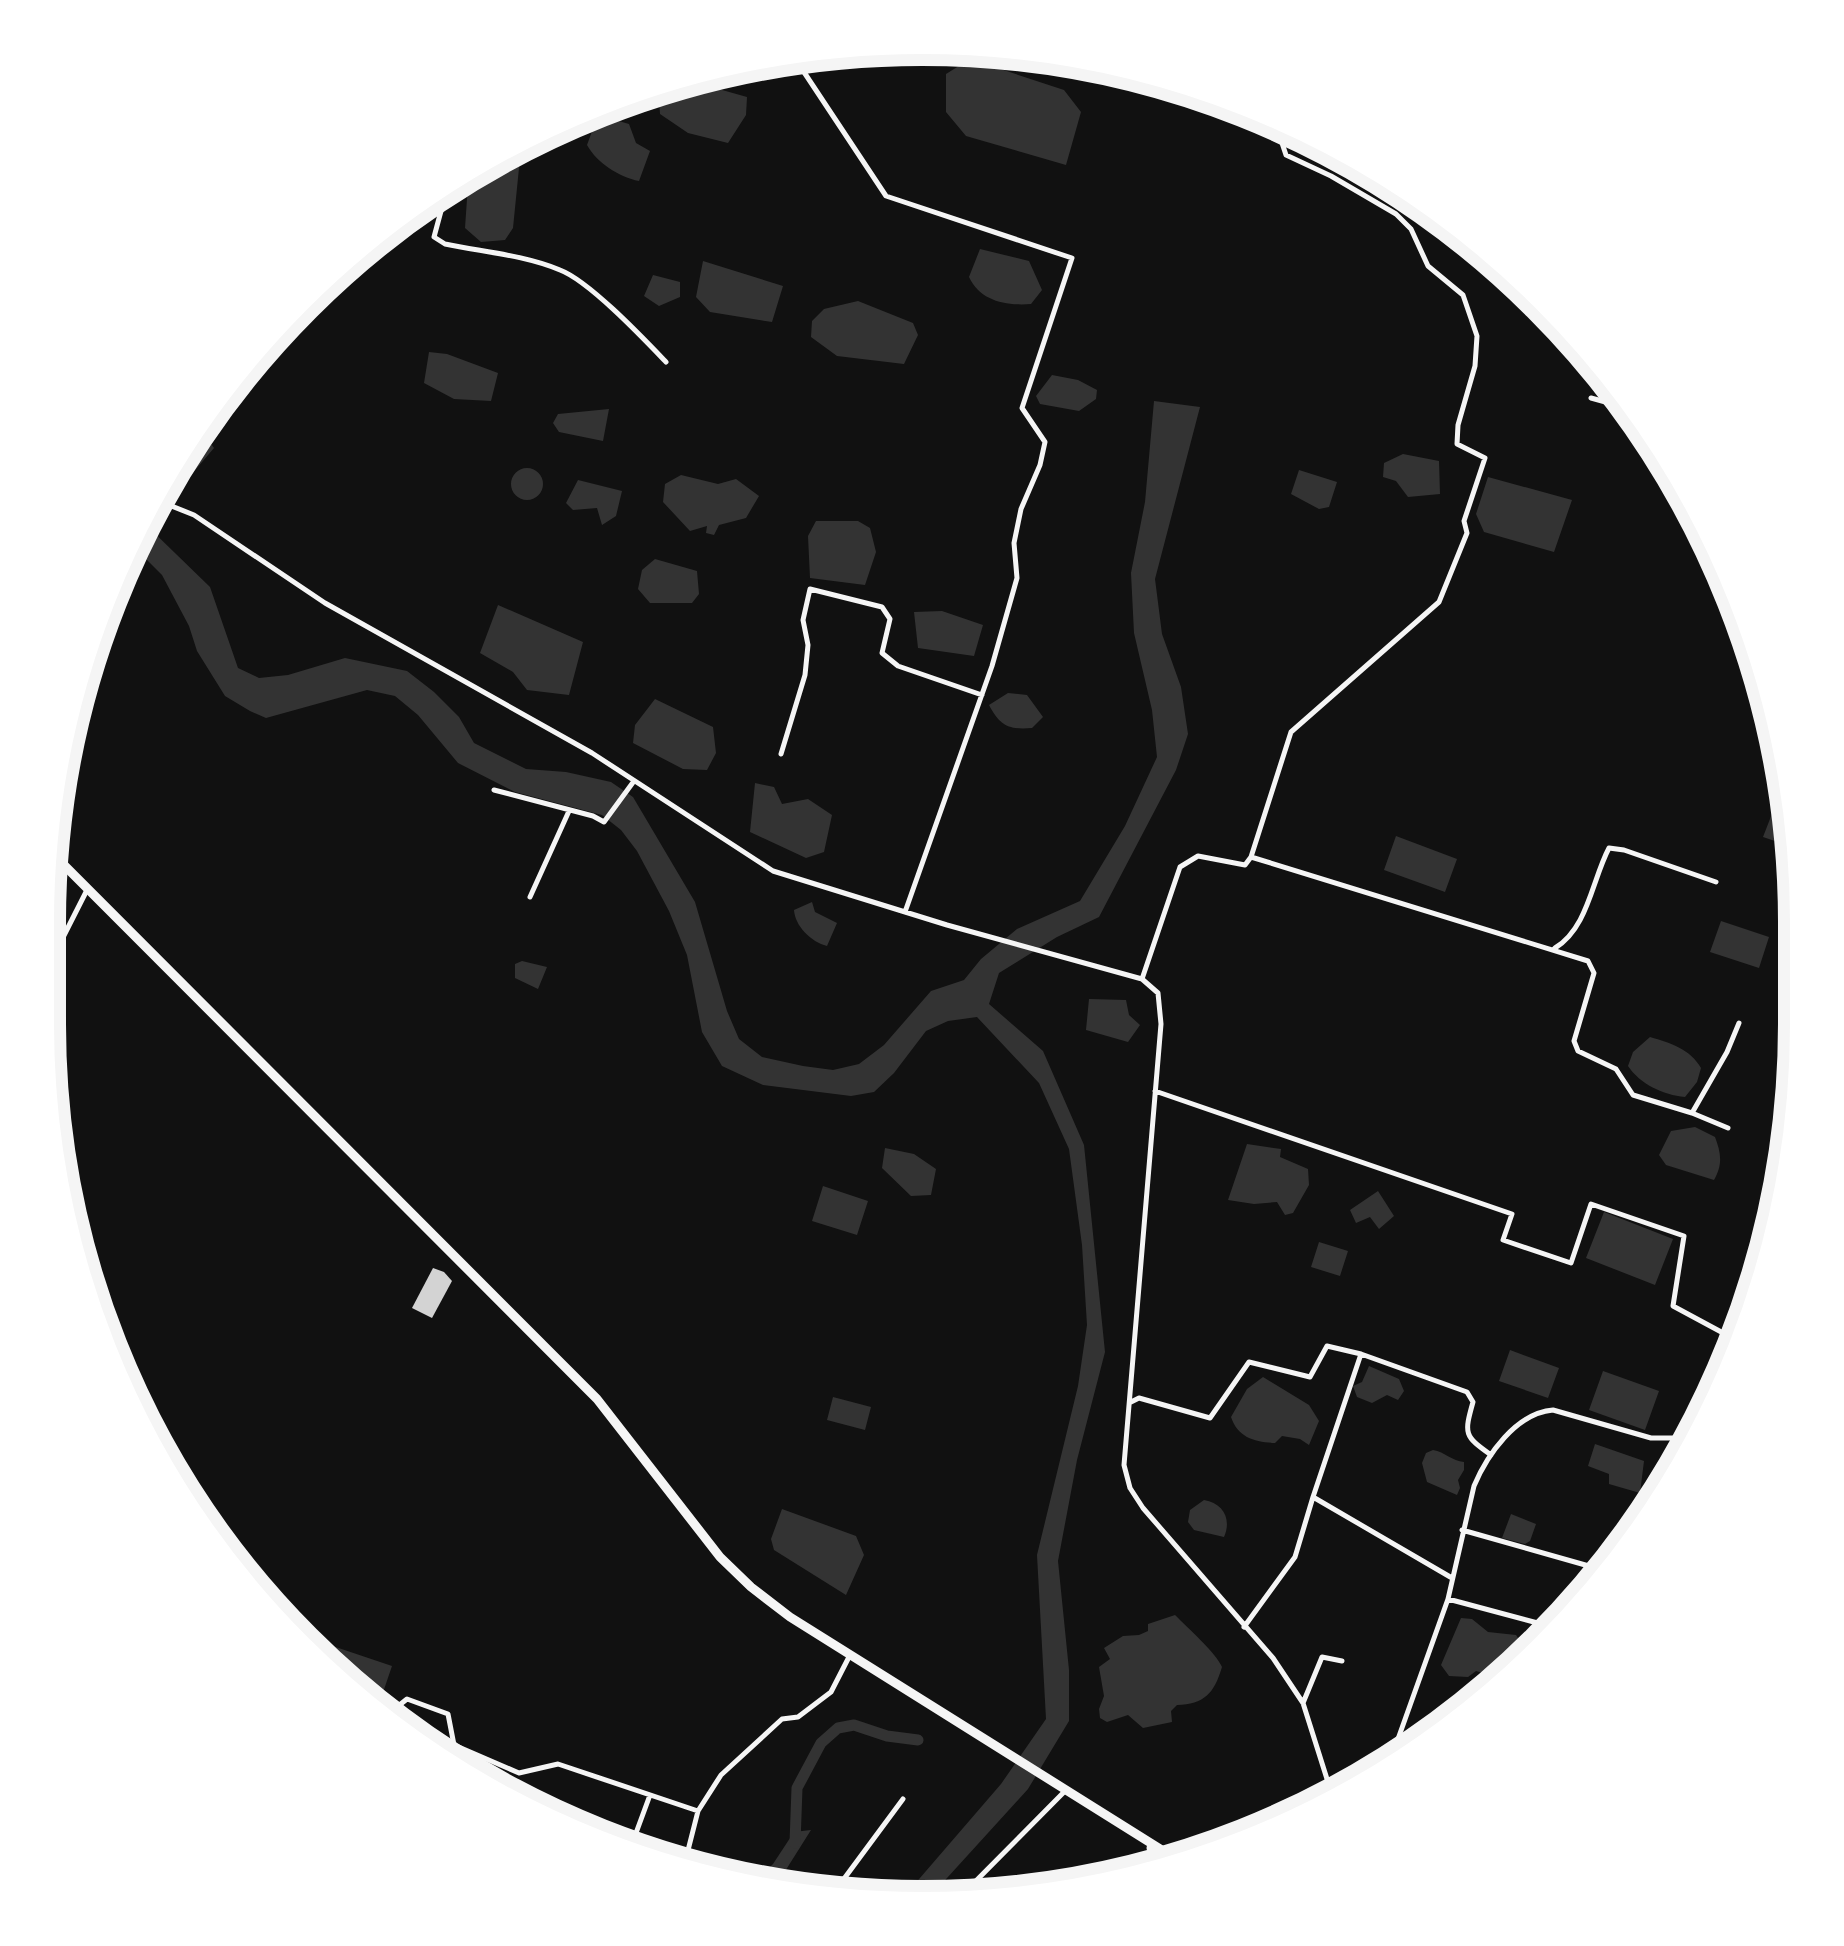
<svg xmlns="http://www.w3.org/2000/svg" width="1844" height="1946" font-family="'DM Sans',sans-serif">
	<style>
		.water { fill: #333 }
		.lines { fill: none; stroke-linecap: round; stroke-linejoin: round }
		.canal { stroke: #333; stroke-width: 11 }
		.building { fill: #d3d3d3 }
		.minor { stroke: #f5f5f5; stroke-width: 5 }
		.primary { stroke: #f5f5f5; stroke-width: 9 }
		.rim { fill: none; stroke: #f5f5f5; stroke-width: 12 }
	</style>
	<rect width="100%" height="100%" fill="#111"/>
	<!-- water -->
	<path class="water" d="M970,59L1064,90L1081,112L1066,165L966,136L946,112V74Z
		M683,79L747,97L746,115L728,143L688,133L660,114L659,99L673,91L670,82Z
		M598,115L629,124L636,143L650,151L639,181C619,177 597,163 587,145Z
		M495,155L520,158L513,228L505,240L481,242L465,228L469,170Z
		M980,249L1029,261L1042,290L1031,304C1006,306 980,301 969,277Z
		M703,261L783,286L772,322L710,312L696,297Z
		M653,275L680,282V297L659,306L644,296Z
		M858,301L913,323L918,335L904,364L837,356L811,337L812,321L824,309Z
		M429,352L447,354L498,373L491,401L454,399L424,383Z
		M1052,375L1078,380L1097,390L1096,399L1079,411L1040,404L1036,396Z
		M1154,401L1200,407L1155,579L1162,634L1181,687L1188,734L1176,770L1099,917L1057,937L999,973L989,1004L1043,1051L1084,1145L1105,1352L1077,1460L1058,1561L1069,1670V1721L1028,1789L927,1900H901L1001,1784L1046,1719L1037,1555L1078,1386L1087,1325L1082,1245L1069,1149L1039,1083L977,1017L948,1021L926,1031L894,1073L874,1092L851,1096L763,1085L722,1066L702,1032L687,955L669,911L637,851L621,830L602,815L515,792L458,763L418,715L395,696L367,690L266,718L250,711L225,696L197,651L189,626L162,575L130,543L141,520L210,587L238,668L259,678L288,675L345,658L407,671L434,692L459,717L474,743L526,769L566,772L611,782L633,797L695,902L727,1011L739,1039L762,1057L803,1066L833,1070L859,1064L884,1045L931,991L964,980L981,959L1017,929L1080,901L1125,826L1157,757L1152,710L1134,633L1131,573L1145,502Z
		M609,409L603,441L559,432L553,423L558,414Z
		M199,427L214,448L185,482L169,475Z
		M1403,454L1439,461L1440,494L1408,497L1396,481L1383,477L1384,463Z
		M511 484a16 16 0 1 1 32 0a16 16 0 1 1-32 0Z
		M1299,470L1337,482L1329,507L1319,509L1291,494Z
		M681,475L718,484L736,479L759,496L746,518L719,525L714,535L706,533L707,526L690,531L663,502L665,484Z
		M1488,477L1572,500L1554,552L1484,532L1476,514Z
		M578,480L622,491L616,516L602,525L597,508L573,510L566,503Z
		M816,521H858L870,528L876,552L865,585L810,578L808,536Z
		M655,559L697,571L699,594L692,603H650L638,589L642,570Z
		M498,605L583,642L569,695L527,690L513,672L480,653Z
		M942,611L983,625L974,656L918,648L914,612Z
		M1008,693L1027,695L1043,717L1032,728C1009,730 1000,726 989,705Z
		M655,699L713,727L716,753L707,770L683,769L633,743L635,725Z
		M755,783L774,787L782,804L808,799L832,815L824,852L806,858L750,832Z
		M1775,806L1794,813L1795,848L1763,837Z
		M1396,836L1457,859L1445,892L1384,870Z
		M812,902L815,912L837,923L827,946C811,942 795,926 794,910Z
		M1721,921L1769,937L1759,968L1710,952Z
		M522,961L547,967L538,989L515,978V964Z
		M1089,999L1126,1000L1129,1015L1140,1025L1128,1042L1086,1030Z
		M1650,1037C1671,1043 1690,1049 1701,1068L1697,1082L1685,1097C1663,1095 1640,1084 1628,1066L1633,1052Z
		M1695,1127L1715,1137C1721,1153 1723,1164 1714,1180L1666,1165L1659,1155L1671,1131Z
		M1247,1144L1281,1149L1280,1157L1308,1169L1309,1185L1293,1213L1285,1215L1277,1202L1254,1204L1228,1200Z
		M885,1148L914,1154L936,1169L931,1195L911,1196L882,1168Z
		M823,1186L868,1201L857,1235L812,1221Z
		M1378,1191L1394,1216L1379,1229L1370,1217L1356,1223L1350,1210Z
		M1604,1212L1673,1239L1655,1285L1586,1258Z
		M1319,1242L1348,1251L1340,1276L1311,1267Z
		M1510,1350L1559,1368L1548,1398L1499,1381Z
		M1369,1366L1399,1379L1404,1391L1398,1400L1387,1395L1372,1403L1357,1397L1353,1386L1362,1382Z
		M1603,1371L1659,1391L1645,1430L1589,1410Z
		M1263,1377L1309,1405L1319,1421L1309,1445L1300,1439L1282,1436L1275,1443C1255,1442 1238,1438 1231,1417L1247,1389Z
		M833,1397L871,1407L865,1430L827,1420Z
		M1595,1444L1644,1461L1640,1493L1609,1484V1474L1588,1466Z
		M1433,1450C1445,1452 1452,1461 1464,1462V1470L1458,1480L1460,1488L1457,1495L1427,1482L1422,1463L1426,1453Z
		M1204,1500C1223,1503 1232,1519 1224,1537L1194,1530L1188,1522L1190,1510Z
		M782,1509L856,1536L864,1555L846,1595L774,1550L771,1539Z
		M1511,1514L1536,1524L1530,1541L1525,1544L1502,1538Z
		M1175,1615C1188,1628 1216,1653 1222,1667C1214,1694 1204,1704 1177,1705L1171,1711L1172,1722L1143,1728L1128,1715L1107,1722L1100,1718L1099,1709L1104,1696L1099,1667L1110,1659L1104,1648L1123,1636L1139,1635L1148,1631V1624Z
		M1461,1618L1472,1619L1488,1632L1516,1635L1520,1641L1533,1644L1534,1648L1507,1680L1476,1671L1468,1677L1449,1676L1441,1665Z
		M297,1634L392,1666L377,1710L342,1685Z
		M811,1830L777,1884L757,1880L773,1864L794,1832Z"/>
	<g class="lines">
		<!-- canal -->
		<path class="canal" d="M795,1843L797,1788L821,1743L838,1728L854,1725L887,1736L918,1740"/>
	</g>
	<!-- building -->
	<path class="building" d="M433,1268L444,1272L452,1281L432,1318L412,1308Z"/>
	<g class="lines">
		<!-- minor -->
		<path class="minor" d="M792,54L886,196L1072,258L1022,408L1045,442L1040,465L1021,509L1014,543L1017,578L992,666L905,912
			M448,185L434,237L445,244C483,252 524,255 560,270C589,281 643,338 666,362
			M1591,398L1631,409
			M154,499L194,515L325,603L592,753L773,871L947,925L1142,979L1158,993L1161,1024L1124,1465L1130,1488L1143,1508L1273,1658L1303,1703L1333,1798
			M781,754L805,675L808,645L803,620L810,589L882,607L890,619L882,653L898,666L982,695
			M494,790L593,816L604,822L634,781
			M1251,857L1291,732L1439,602L1467,533L1464,521L1485,458L1457,444L1458,425L1475,366L1477,336L1463,295L1428,266L1411,229L1396,214L1331,176L1286,155L1274,119
			M530,897L569,811
			M1555,948C1588,928 1592,880 1609,848L1624,850L1716,882
			M49,965L87,890
			M1142,979L1180,867L1198,856L1245,865L1251,857L1588,961L1594,973L1574,1041L1578,1051L1616,1069L1633,1095L1692,1113L1728,1128
			M1155,1091L1512,1214L1503,1240L1571,1263L1591,1204L1684,1236L1673,1306L1738,1341L1726,1377
			M1692,1113L1727,1052L1739,1023
			M1361,1354L1467,1392L1473,1402C1464,1434 1464,1436 1491,1455
			M1131,1402L1139,1398L1210,1418L1249,1362L1310,1377L1327,1346L1361,1354L1313,1497
			M1462,1530L1603,1570
			M1448,1599L1549,1626
			M1244,1627L1295,1557L1313,1497L1452,1578
			M1303,1703L1322,1657L1342,1661
			M392,1721L397,1707L407,1699L448,1714L454,1745L519,1773L558,1764L698,1811
			M1388,1767L1448,1599L1474,1486C1487,1455 1516,1413 1553,1410L1651,1438H1693
			M629,1852L650,1795
			M684,1866L698,1811L721,1775L782,1719L798,1717L831,1692L850,1655
			M832,1895L903,1799
			M958,1899L1065,1791"/>
		<!-- primary -->
		<path class="primary" d="M47,848L597,1399L720,1557L751,1587L790,1617L1181,1862
			M1151,1848L1168,1865"/>
	</g>
	<!-- crop -->
	<path d="M0 0H1844V1946H0ZM922 60H922A862 862 0 0 1 1784 922V1024A862 862 0 0 1 922 1886H922A862 862 0 0 1 60 1024V922A862 862 0 0 1 922 60Z" fill="#fff" fill-rule="evenodd"/>
	<path class="rim" d="M922 60H922A862 862 0 0 1 1784 922V1024A862 862 0 0 1 922 1886H922A862 862 0 0 1 60 1024V922A862 862 0 0 1 922 60Z"/>
</svg>
